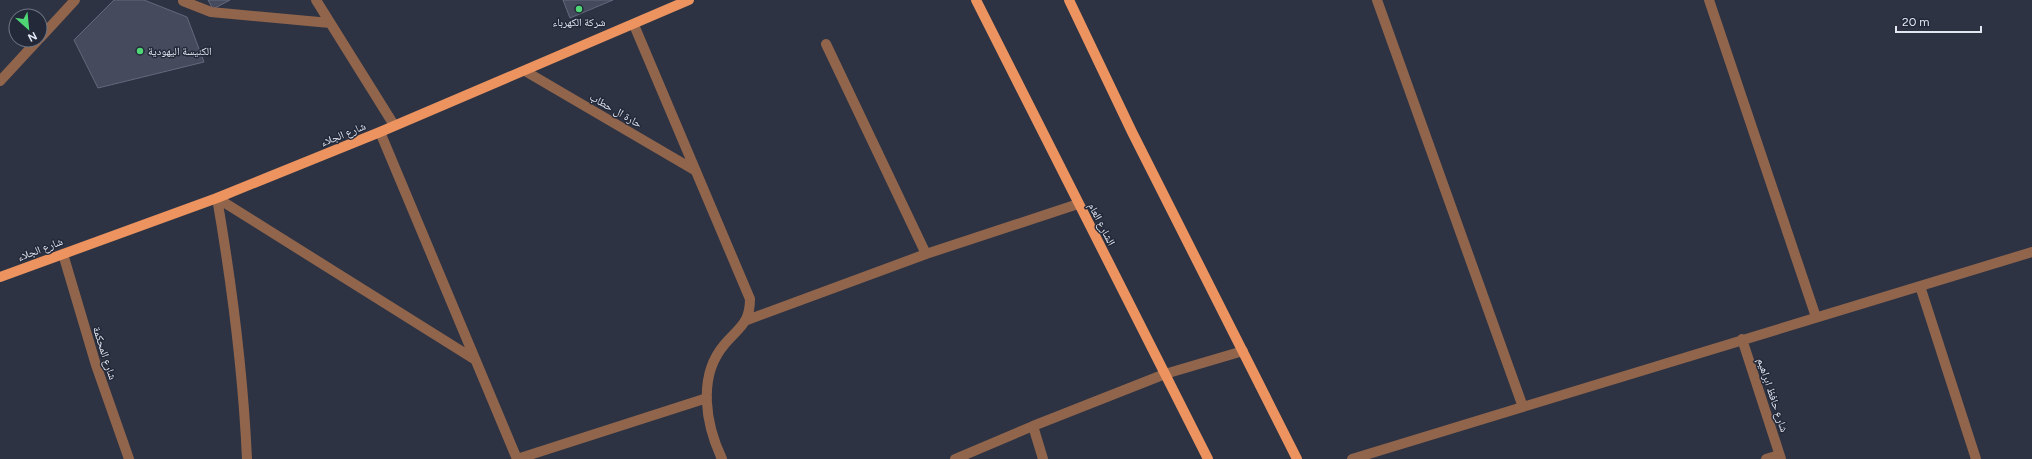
<svg xmlns="http://www.w3.org/2000/svg" width="2032" height="459" font-family="Figtree,'Noto Naskh Arabic',sans-serif">
	<style>
		.building { fill: #454b5d; stroke: #62697c }
		.lines { fill: none; stroke-linecap: round; stroke-linejoin: round }
		.minor { stroke: #91654c; stroke-width: 10 }
		.major { stroke: #ec935f; stroke-width: 10 }
		.poi-dot { fill: #4fd675; stroke: #232939; stroke-width: 1.5 }
		.labels { text-anchor: middle; stroke-width: 3; stroke-linejoin: round; paint-order: stroke }
		.poi-label { font-size: 11px; fill: #e3e7f2; stroke: #232939 }
		.street-label { font-size: 11px; fill: #e3e7f2; stroke: #232939 }
	</style>
	<rect width="100%" height="100%" fill="#2d3343"/>
	<!-- building -->
	<path class="building" d="M114,0H144L187,17L204,62L98,88L74,40Z
		M208,0H230L213,9Z
		M563,0H613L570,18Z"/>
	<g class="lines">
		<!-- minor -->
		<path class="minor" d="M316,0L394,125
			M1377,0L1523,407
			M1709,0L1816,317
			M183,1L211,12L330,23
			M634,25L750,299C750,324 738,328 724,345C697,377 706,425 722,459
			M40,38L75,0
			M826,44L926,254
			M525,71L696,171
			M0,81L38,40
			M380,132L517,459
			M217,198L474,359
			M217,198C232,285 243,371 247,459
			M63,254L96,365L129,459
			M1920,286L1976,459
			M747,320L926,254L1078,204
			M1742,339L1781,459
			M1033,426L1043,459
			M517,459L707,398
			M955,459L1033,426L1165,374L1243,351
			M1352,459L2032,252
			M1766,459L1779,455"/>
		<!-- major -->
		<path class="major" d="M976,0L1208,459
			M1069,0L1132,132L1297,459
			M0,277L217,198L380,132L689,0"/>
	</g>
	<!-- markers -->
	<g class="poi-dot">
		<circle cx="579" cy="9" r="4"/>
		<circle cx="140" cy="51" r="4"/>
	</g>
	<g class="labels">
		<!-- poi labels -->
		<g class="poi-label">
			<text x="579" y="26">شركة الكهرباء</text>
			<text x="148" y="55" text-anchor="start">الكنيسة اليهودية</text>
		</g>
		<!-- street labels -->
		<g class="street-label">
			<text transform="translate(616 110) rotate(30)" y="4">حارة ال حطاب</text>
			<text transform="translate(343 134) rotate(-22)" y="4">شارع الجلاء</text>
			<text transform="translate(1102 224) rotate(63)" y="4">الشارع العام</text>
			<text transform="translate(40 249) rotate(-21)" y="4">شارع الجلاء</text>
			<text transform="translate(105 353) rotate(72)" y="4">شارع المحكمة</text>
			<text transform="translate(1773 395) rotate(72)" y="4">شارع حافظ ابراهيم</text>
		</g>
	</g>
	<!-- north arrow -->
	<g transform="translate(28 28) rotate(153)"><circle r="19" fill="#232939" stroke="#707583"/>
	<path d="M0-3L7 15L0 10L-7 15Z" fill="#4fd675"/>
	<text y="-6" font-size="11" font-weight="bold" text-anchor="middle" fill="#e3e7f2">N</text>
	</g>
	<!-- scale -->
	<path d="M1896 26v6h85v-6" fill="none" stroke="#e3e7f2" stroke-width="2"/>
	<text x="1902" y="26" font-size="12" fill="#e3e7f2" stroke="#232939" stroke-width="3" paint-order="stroke">20 m</text>
</svg>
